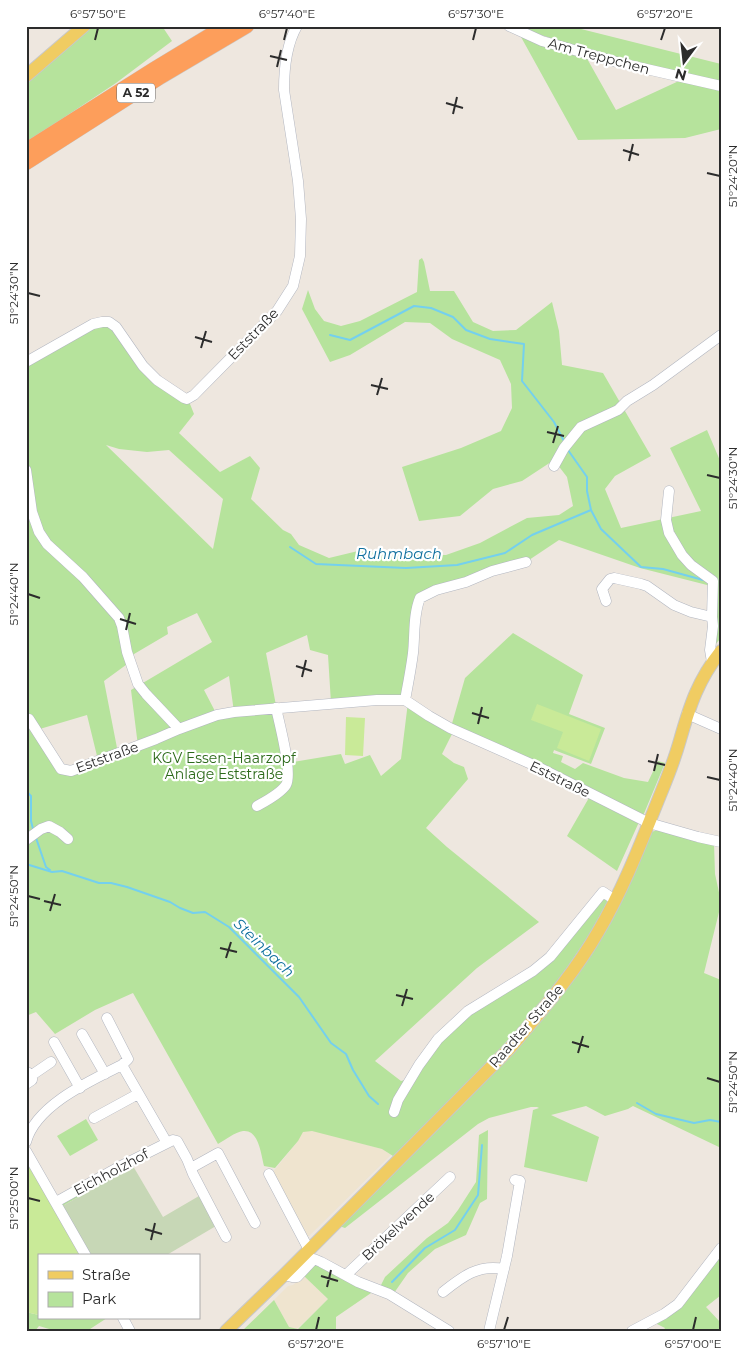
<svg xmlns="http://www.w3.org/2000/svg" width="747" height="1357" font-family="Montserrat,sans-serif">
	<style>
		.education { fill: #efe4cf }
		.green { fill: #b6e39c; fill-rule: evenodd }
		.cemetery { fill: #c7d7b6 }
		.pitch { fill: #c9ea98 }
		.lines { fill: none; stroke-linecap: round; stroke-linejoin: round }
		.stream { stroke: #74d0ee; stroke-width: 2 }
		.minor-casing { stroke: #b2b6c0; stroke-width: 11 }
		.major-casing { stroke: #c8c8c8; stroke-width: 14 }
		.highway-casing { stroke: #c8c8c8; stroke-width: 15 }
		.minor { stroke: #fff; stroke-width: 10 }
		.major { stroke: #f0cc62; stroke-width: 12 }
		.highway { stroke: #fd9e5b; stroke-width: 14 }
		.ticks { fill: none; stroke: #2c2c2c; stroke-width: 2 }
		.labels { text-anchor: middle; stroke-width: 4.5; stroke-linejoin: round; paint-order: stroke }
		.shield { fill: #fff; stroke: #6b6b6b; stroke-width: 1 }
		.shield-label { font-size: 12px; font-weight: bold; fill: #2c2c2c }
		.street-label { font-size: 14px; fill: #2c2c2c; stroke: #fff }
		.park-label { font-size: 14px; fill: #2d6a1b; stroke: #fff }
		.water-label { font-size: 15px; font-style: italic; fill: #0f709e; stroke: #fff }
		.neatline { fill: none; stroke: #2c2c2c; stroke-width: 2 }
		.ticks-label { font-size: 12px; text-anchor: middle; fill: #2c2c2c }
	</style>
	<rect width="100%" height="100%" fill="#eee7df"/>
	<!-- education -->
	<path class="education" d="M311,1130L382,1149L391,1155L309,1236H305L273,1172L298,1141L297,1133Z
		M304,1276L328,1299L297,1329L289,1327L274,1300L288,1286L293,1285Z"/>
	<!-- green -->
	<path class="green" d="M86,26H162L172,41L116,83L26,143V77Z
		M517,26H569L721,64V83C652,66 583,52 517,26Z
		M521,37L585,55L616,110L681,80L721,89V129L685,138L578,140Z
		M422,258L424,262L430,291H454L473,322L493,331L516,330L552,302L559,331L562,365L603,373L651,456L615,476L605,489L621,528L701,511L670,448L707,430L721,463V638L713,647L711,586L640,568L559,540L526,562L419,597L405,699L331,703L328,655L310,650L307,635L266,653L287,763L341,754L345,764L370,755L381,776L401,759L408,702L454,730L442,754L454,763L464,767L468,779L426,828L447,847L539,922L477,968L375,1061L401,1081L416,1077L441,1040L470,1012L533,972L601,898L608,901C599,916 591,933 581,947C529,1026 460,1091 393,1156L382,1149L312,1131L303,1132L298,1141L275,1168L264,1166C261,1155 259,1129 243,1131C235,1132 225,1140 218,1144L133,993L95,1010L55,1034L36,1012L26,1016V362L65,341L109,322L143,366L188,399L194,414L179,433L220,472L250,456L260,468L251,499L283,530L291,534L299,545L329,558L358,551L390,554L446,555L480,543L527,518L559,515L573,506L567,477L554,460L522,481L493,489L460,516L419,521L402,467L461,448L501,431L512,408L511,384L500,360L452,339L430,323L405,322L350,355L330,362L302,309L308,290L315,309L324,321L341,326L360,321L417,292L419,260ZM106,445L119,449L147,452L169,450L223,499L213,549ZM197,613L212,642L131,690L138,746L118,753L104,681L130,662L129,657L168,634L167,627ZM229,676L234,712L217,715L204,690ZM87,715L98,760L61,769L33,731Z
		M513,633L583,675L569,714L605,728L591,764L554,750L553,753L563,756L561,762L575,769L583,763L624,778L648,782L658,761L665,763L643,816L451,727L465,678Z
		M590,796L639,822L617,871L567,836Z
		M658,830L714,843L715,874L720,897L719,912L704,973L721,980V1148L633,1106L628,1109L605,1116L586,1106L551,1115L599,1137L587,1182L524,1167L533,1110L539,1108L537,1107H531L489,1118L478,1124L345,1228L339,1226L543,1014L651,832Z
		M86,1119L98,1140L70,1156L57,1136Z
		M488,1130L487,1199L480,1203L466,1235L435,1249L408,1273L394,1293L380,1287L385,1277L427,1238L448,1223L458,1210L476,1182L479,1135Z
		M130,1162L133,1166L59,1208L56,1202Z
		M721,1249V1295L706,1307L721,1323V1331H663L665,1328L651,1321L665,1315Z
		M316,1264L374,1291L336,1317V1331H242L274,1300L289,1327L298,1329L328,1299L304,1276Z
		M26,1312L39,1315V1318H107L87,1331H56L39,1326L35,1331H26Z"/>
	<!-- cemetery -->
	<path class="cemetery" d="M133,1166L163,1217L199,1196L216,1226L165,1256H87L59,1208Z"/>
	<!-- pitch -->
	<path class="pitch" d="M537,704L601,729L589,761L557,748L563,732L531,720Z
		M346,717L365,718L363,756L345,755Z
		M26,1153L85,1256H39V1315L26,1312Z"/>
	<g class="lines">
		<!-- stream -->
		<path class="stream" d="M330,335L350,340L414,306L431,308L453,317L466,330L490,339L524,344L522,381L554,422L564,441
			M568,450L587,477V491L591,510L601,529L641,567L663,569L703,580
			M290,547L316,564L406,568L457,565L505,553L532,535L591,510
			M26,791L31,796V821L33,829
			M36,838L46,867L50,870
			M26,864L52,872L62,871L99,883H111L127,887L170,902L180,908L193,913L205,912L229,927L299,997L331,1043L346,1054L353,1070L369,1096L378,1104
			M637,1103L656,1114L694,1123L710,1120L721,1122
			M392,1282L425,1248L455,1230L478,1195L482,1145"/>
		<!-- minor casing -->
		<g class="minor-casing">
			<path id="minor" d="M509,26L542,41L620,63L721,86
				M26,362L93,324L102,322H109L116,327L143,366L157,380L184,398L187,399L194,395L277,311L293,286L300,256L301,219L298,181L284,90C284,69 286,45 297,26
				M554,466L564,448L581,427L618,410L627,401L653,385L721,335
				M26,470L32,512L39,532L47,544L83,577L119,618L122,626L127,652L138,684L146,694L179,729L217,715L234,712L377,700H405L429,716L450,728L538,767L649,823L698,837L721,842
				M669,491L666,520L669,533L682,555L691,565L713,581L712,617L713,626L710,650L712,662
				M606,601L602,589L610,579L614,578L641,584L647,586L674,605L691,612L712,617
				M405,700C408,684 411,669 413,653C415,635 413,615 420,598L436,590L466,582L492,571L526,562
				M687,714L721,729
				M29,719L61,769L71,771L156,739L179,729
				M257,806C266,801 280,794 286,785C293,774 279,722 276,708
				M26,840L41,829L49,826L60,832L68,839
				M107,1018L128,1059L122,1065
				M82,1034L105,1074
				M54,1042L80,1088
				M32,1075L51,1062
				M26,1084L32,1080V1075L27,1072
				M394,1112L398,1100L419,1065L438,1039L468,1011L533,971L550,957L603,892L615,900
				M94,1118L138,1094
				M26,1142C36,1105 90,1081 122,1065L167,1143
				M26,1151L86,1256
				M191,1168L218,1153L255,1223
				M269,1174L309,1250
				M56,1202L117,1168L173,1140L177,1141L187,1159L193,1174L226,1237
				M284,1275L292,1277H297L314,1259L321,1262L358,1282L389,1294L449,1331
				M346,1275L450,1177
				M443,1292C462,1277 478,1264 504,1269
				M123,1318L130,1331
				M489,1331L507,1256L520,1181L515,1180
				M632,1331L664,1314L678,1304L721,1248"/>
		</g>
		<!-- major casing -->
		<g class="major-casing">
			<path id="major" d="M26,76L84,26
				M226,1331L284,1275L511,1047C542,1010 574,974 598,932C624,888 642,840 661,793C668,776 675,758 680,740C690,705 698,680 721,651"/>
		</g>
		<!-- highway casing -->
		<g class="highway-casing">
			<path id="highway" d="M26,150L154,69L225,26
				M26,163L159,78L247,26"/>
		</g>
		<!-- minor -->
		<use href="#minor" class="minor"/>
		<!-- major -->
		<use href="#major" class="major"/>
		<!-- highway -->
		<use href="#highway" class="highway"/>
	</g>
	<!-- ticks -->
	<path class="ticks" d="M95,40L98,28M284,40L287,28M473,40L476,28M661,40L665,28M270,56L287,60M277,67L281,50M446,103L463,108M453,114L457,97M623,150L639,155M629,161L633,144M707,173L720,176M28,293L40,296M195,337L212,342M201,348L206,331M371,385L388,389M377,395L382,378M547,432L564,436M553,443L558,426M707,475L720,478M28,594L40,598M120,619L136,624M126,630L130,613M296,666L312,671M302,677L306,660M472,713L489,718M478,724L482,707M648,761L665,765M654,771L658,754M707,777L720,780M28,896L40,899M44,901L61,905M50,911L55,894M220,948L237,952M226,958L231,942M396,995L413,999M402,1006L407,989M572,1042L589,1047M578,1053L583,1036M707,1078L720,1082M28,1198L40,1201M145,1229L162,1234M151,1240L155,1223M321,1276L338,1281M327,1287L331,1270M316,1330L319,1317M504,1330L508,1317M693,1330L696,1317"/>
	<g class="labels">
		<!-- shield labels -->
		<rect class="shield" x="117" y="83.5" width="38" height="19" rx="4"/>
		<g class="shield-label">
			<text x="136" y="97">A 52</text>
		</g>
		<!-- street labels -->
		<g class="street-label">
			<text transform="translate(599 56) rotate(15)" y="5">Am Treppchen</text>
			<text transform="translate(253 334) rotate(-46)" y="5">Eststraße</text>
			<text transform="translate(107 757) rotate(-20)" y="5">Eststraße</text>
			<text transform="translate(560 779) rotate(26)" y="5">Eststraße</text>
			<text transform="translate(526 1026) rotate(-49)" y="5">Raadter Straße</text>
			<text transform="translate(111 1172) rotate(-28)" y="5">Eichholzhof</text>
			<text transform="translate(398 1226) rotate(-43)" y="5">Brökelwende</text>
		</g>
		<!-- park labels -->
		<g class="park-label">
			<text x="224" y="763">KGV Essen-Haarzopf<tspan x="224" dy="16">Anlage Eststraße</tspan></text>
		</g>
		<!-- water labels -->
		<g class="water-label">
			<text x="399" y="559">Ruhmbach</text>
			<text transform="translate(264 948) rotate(44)" y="5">Steinbach</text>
		</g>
	</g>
	<!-- border -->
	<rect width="747" height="1357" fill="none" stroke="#ffffff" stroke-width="55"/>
	<!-- legend -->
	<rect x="38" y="1254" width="162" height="65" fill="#ffffff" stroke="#ababab"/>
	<rect x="48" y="1271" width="25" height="8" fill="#f0cc62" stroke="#ababab"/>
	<text x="82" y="1280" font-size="15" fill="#2c2c2c">Straße</text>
	<rect x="48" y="1292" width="25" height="15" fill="#b6e39c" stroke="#ababab"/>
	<text x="82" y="1304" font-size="15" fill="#2c2c2c">Park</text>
	<!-- north arrow -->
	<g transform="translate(684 62) rotate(195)" stroke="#ffffff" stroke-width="4" paint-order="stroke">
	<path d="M0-4L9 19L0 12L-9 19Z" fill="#2c2c2c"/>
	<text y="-8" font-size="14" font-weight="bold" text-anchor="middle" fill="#2c2c2c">N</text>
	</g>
	<rect x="28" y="28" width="692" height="1302" class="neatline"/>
	<g class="ticks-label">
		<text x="98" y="18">6°57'50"E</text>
		<text x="287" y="18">6°57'40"E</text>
		<text x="476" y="18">6°57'30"E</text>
		<text x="665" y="18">6°57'20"E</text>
		<text transform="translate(733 176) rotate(-90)" y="4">51°24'20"N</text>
		<text transform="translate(14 293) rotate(-90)" y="4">51°24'30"N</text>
		<text transform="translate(733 478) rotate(-90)" y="4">51°24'30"N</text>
		<text transform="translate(14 594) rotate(-90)" y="4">51°24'40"N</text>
		<text transform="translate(733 780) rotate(-90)" y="4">51°24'40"N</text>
		<text transform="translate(14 896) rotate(-90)" y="4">51°24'50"N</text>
		<text transform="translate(733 1082) rotate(-90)" y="4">51°24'50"N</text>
		<text transform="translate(14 1198) rotate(-90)" y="4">51°25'00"N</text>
		<text x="316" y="1348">6°57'20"E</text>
		<text x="504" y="1348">6°57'10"E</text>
		<text x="693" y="1348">6°57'00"E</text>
	</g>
</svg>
